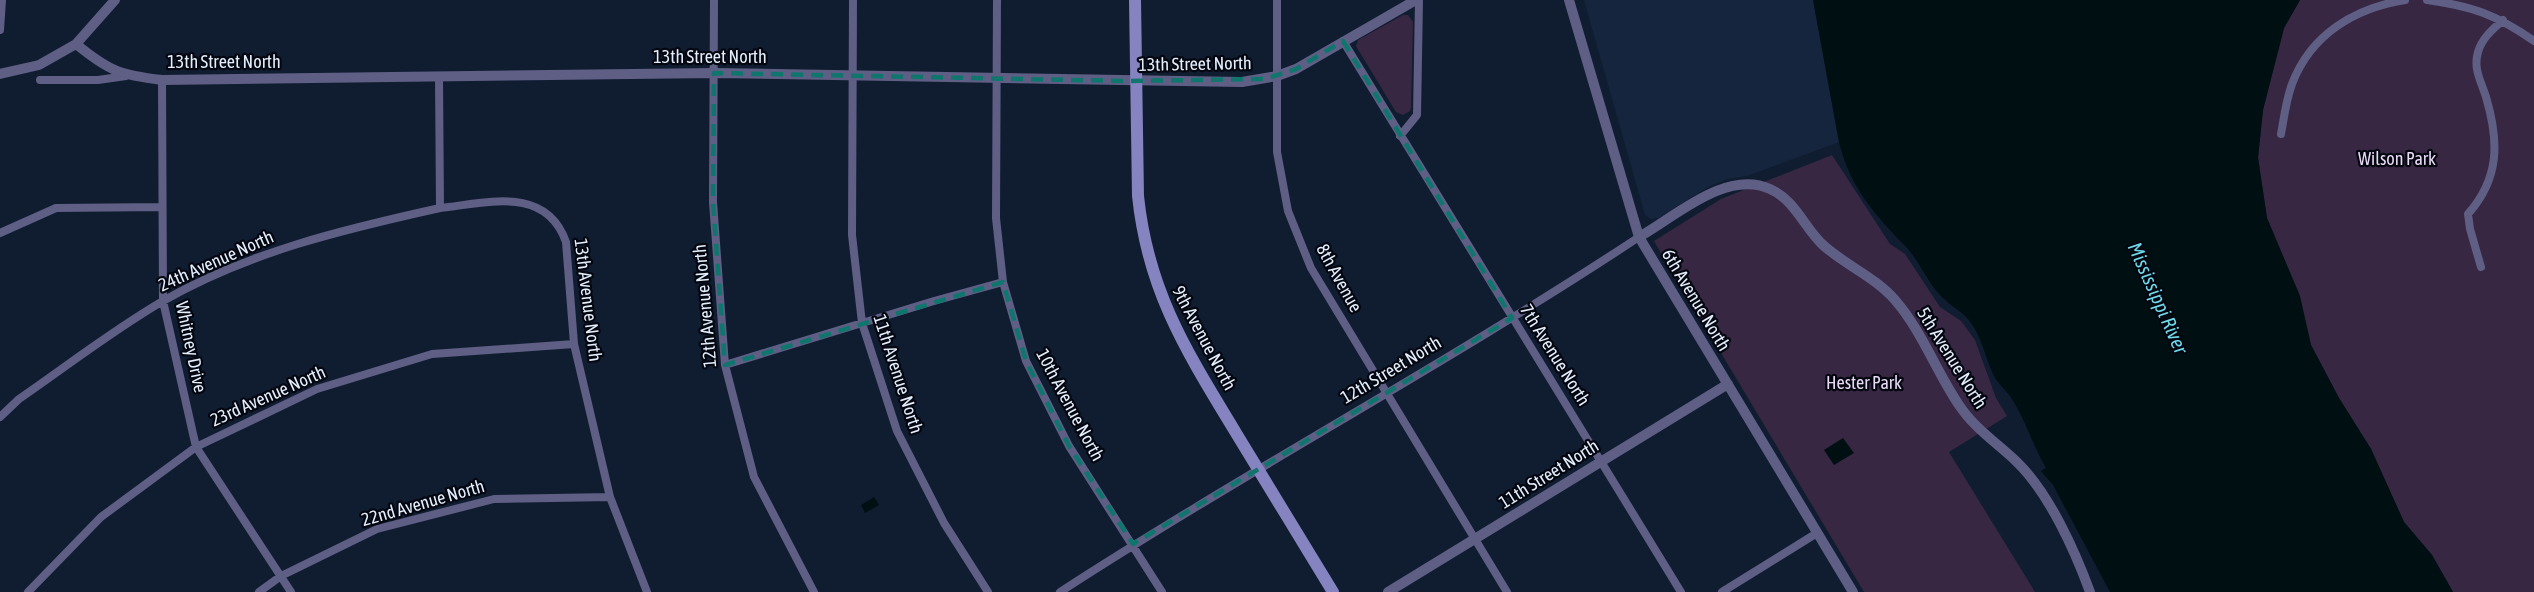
<svg xmlns="http://www.w3.org/2000/svg" width="2534" height="592" font-family="'Asap Condensed',sans-serif">
	<style>
		.built { fill: #15253e }
		.green { fill: #372742 }
		.water { fill: #000f12 }
		.lines { fill: none; stroke-linecap: round; stroke-linejoin: round }
		.minor { stroke: #5f5e84; stroke-width: 8 }
		.tertiary { stroke: #5f5e84; stroke-width: 10 }
		.secondary { stroke: #8583c0; stroke-width: 12 }
		.marked { fill: none; stroke: #0f766e; stroke-width: 4.5; stroke-dasharray: 12 8; stroke-linejoin: round }
		.labels { text-anchor: middle; stroke-width: 4.5; stroke-linejoin: round; paint-order: stroke }
		.street-label { font-size: 18px; fill: #e4eefc; stroke: #040710 }
		.park-label { font-size: 18px; fill: #e9daf6; stroke: #040710 }
		.water-label { font-size: 20px; font-style: italic; fill: #6edaeb; stroke: #040710 }
	</style>
	<rect width="100%" height="100%" fill="#101d31"/>
	<!-- built -->
	<path class="built" d="M1584,0H1813L1839,142L1747,176L1728,179L1710,186L1658,218L1651,219L1645,215Z"/>
	<!-- green -->
	<path class="green" d="M2300,0H2534V592H2453L2432,555L2404,522L2371,449L2339,398L2311,345L2299,294L2267,218L2258,157L2263,110L2284,28Z
		M1403,15H1408L1413,22L1411,107L1410,111L1403,115L1396,112L1356,46L1358,40Z
		M1832,155L1890,244L1905,254L1940,307L1961,321L1975,340L1996,398L2007,416L1949,452L2035,592H1864L1654,241L1721,199Z"/>
	<!-- water -->
	<path class="water" d="M1813,0H2300L2284,28L2263,110L2258,158L2267,218L2300,296L2311,345L2339,398L2371,449L2404,522L2432,555L2453,592H2110L2053,485L2041,471L2046,468C2033,446 2026,421 2012,399C2006,390 1997,383 1993,374C1985,357 1982,338 1971,323C1964,312 1950,306 1941,296C1927,282 1920,262 1907,248C1876,216 1850,188 1839,142Z
		M1843,438L1854,453L1834,465L1824,450Z
		M874,497L879,505L865,513L861,505Z"/>
	<g class="lines">
		<!-- minor -->
		<path class="minor" d="M714,0L713,202L725,365L754,477L814,592
			M853,0L852,235L862,323L897,431L944,523L988,592
			M997,0L996,218L1003,282L1026,361L1069,446L1162,592
			M1277,0V152L1288,211L1311,268L1507,592
			M2427,0C2472,6 2497,15 2534,41
			M0,30L2,0
			M1343,41L1681,592
			M439,77L440,208C487,203 546,185 566,242L574,344L610,497L647,592
			M40,80H98L126,76
			M162,80L163,301L196,447L291,592
			M2281,134C2284,118 2286,100 2292,84C2311,34 2355,8 2405,0
			M1400,136L1417,115L1419,0
			M0,233L56,208L162,207
			M2481,267L2470,229L2468,214C2500,178 2499,141 2486,97C2481,81 2473,69 2478,52C2482,38 2493,29 2503,20
			M725,365L934,301L1003,282
			M0,417L19,399C67,366 113,330 163,301C248,252 345,229 440,208
			M28,592L101,517L196,447L317,389L432,354L574,344
			M259,592L281,576L377,529L494,499L610,497
			M1060,592C1250,469 1450,362 1639,237
			M1722,592L1817,533"/>
		<!-- tertiary -->
		<path class="tertiary" d="M1569,0L1639,237L1853,592
			M76,44C109,71 120,75 162,80L714,73L1242,82L1277,76L1296,69L1416,0
			M0,74L39,65L76,44L115,0
			M1639,237C1675,217 1726,169 1770,189C1795,200 1804,227 1823,245C1845,265 1875,277 1895,300C1922,331 1936,371 1959,405C1974,428 1997,443 2017,462C2049,493 2075,551 2090,592
			M1388,592L1728,384"/>
		<!-- secondary -->
		<path class="secondary" d="M1135,0L1138,196C1148,292 1187,352 1236,433C1268,486 1301,539 1333,592"/>
	</g>
	<!-- marked area -->
	<path class="marked" d="M1343,41L1512,318L1133,544L1069,446L1026,361L1003,282L725,365L713,202L714,73L1124,81L1265,79L1296,69Z"/>
	<g class="labels">
		<!-- street labels -->
		<g class="street-label">
			<text x="710" y="63">13th Street North</text>
			<text x="224" y="68">13th Street North</text>
			<text transform="translate(1195 64) rotate(-1)" y="6">13th Street North</text>
			<text transform="translate(216 261) rotate(-24)" y="6">24th Avenue North</text>
			<text transform="translate(1339 278) rotate(61)" y="6">8th Avenue</text>
			<text transform="translate(588 300) rotate(83)" y="6">13th Avenue North</text>
			<text transform="translate(1696 300) rotate(59)" y="6">6th Avenue North</text>
			<text transform="translate(705 306) rotate(-95)" y="6">12th Avenue North</text>
			<text transform="translate(1204 338) rotate(62)" y="6">9th Avenue North</text>
			<text transform="translate(191 347) rotate(78)" y="6">Whitney Drive</text>
			<text transform="translate(1555 355) rotate(58)" y="6">7th Avenue North</text>
			<text transform="translate(1952 358) rotate(58)" y="6">5th Avenue North</text>
			<text transform="translate(1391 370) rotate(-31)" y="6">12th Street North</text>
			<text transform="translate(898 374) rotate(72)" y="6">11th Avenue North</text>
			<text transform="translate(268 396) rotate(-24)" y="6">23rd Avenue North</text>
			<text transform="translate(1070 405) rotate(62)" y="6">10th Avenue North</text>
			<text transform="translate(1549 474) rotate(-32)" y="6">11th Street North</text>
			<text transform="translate(423 503) rotate(-16)" y="6">22nd Avenue North</text>
		</g>
		<!-- park labels -->
		<g class="park-label">
			<text x="2397" y="165">Wilson Park</text>
			<text x="1864" y="389">Hester Park</text>
		</g>
		<!-- water labels -->
		<g class="water-label">
			<text transform="translate(2158 298) rotate(66)" y="7">Mississippi River</text>
		</g>
	</g>
</svg>
